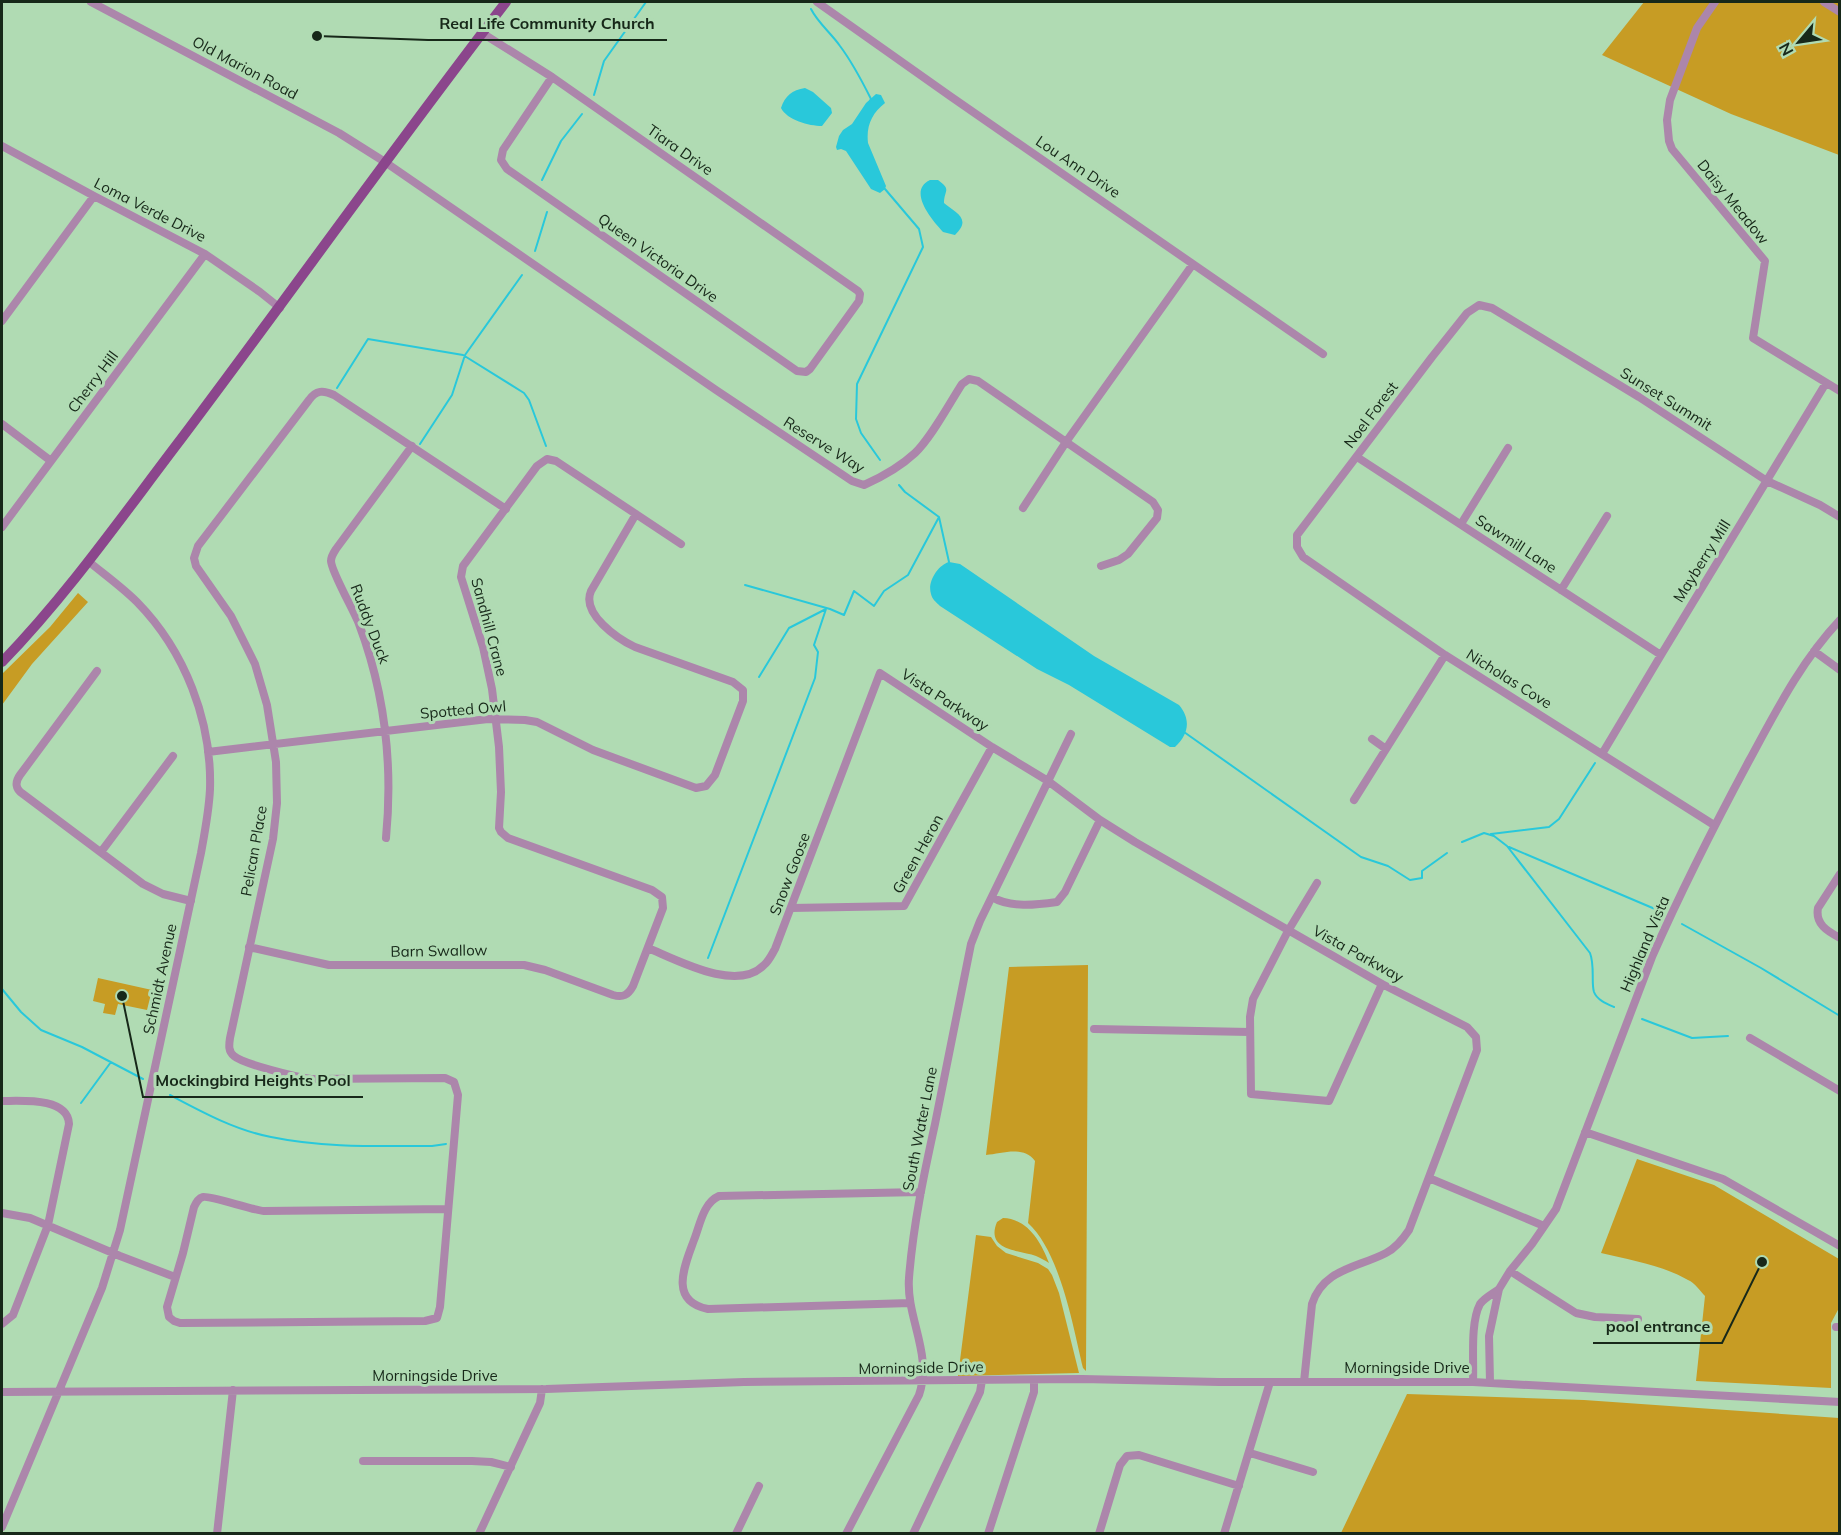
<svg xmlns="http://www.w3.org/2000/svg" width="1841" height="1535" font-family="Mulish,sans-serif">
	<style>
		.green { fill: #c79c24 }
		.water { fill: #29c8da }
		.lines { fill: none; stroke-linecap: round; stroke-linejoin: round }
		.stream { stroke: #29c8da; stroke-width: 2 }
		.minor { stroke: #ac86ab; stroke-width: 8 }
		.major { stroke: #8b468c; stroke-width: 10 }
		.labels { text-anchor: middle; stroke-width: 6; stroke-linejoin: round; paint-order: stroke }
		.street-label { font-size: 15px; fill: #172819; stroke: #b0dbb3 }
		.leader { fill: none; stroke: #172819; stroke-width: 2 }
		.callout-dot { fill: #172819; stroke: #b0dbb3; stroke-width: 2 }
		.callout-label { font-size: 16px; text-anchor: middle; font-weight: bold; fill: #172819; stroke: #b0dbb3; stroke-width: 6; stroke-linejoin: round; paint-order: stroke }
	</style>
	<rect width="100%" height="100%" fill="#b0dbb3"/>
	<!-- green -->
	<path class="green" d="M1644,2H1839V155L1731,114L1602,55Z
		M78,593L88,602L32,664L2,705V674L50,627Z
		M1088,965L1086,1371L1083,1368C1073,1326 1060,1252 1028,1223L1035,1161C1023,1145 1002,1154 986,1155L1009,967Z
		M98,978L152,990L147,1010L118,1004L115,1015L103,1013L105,1004L93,1001Z
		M1637,1159L1714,1185L1839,1259V1308L1831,1323V1388L1696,1381L1705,1296C1700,1291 1695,1283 1688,1280C1662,1265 1630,1260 1601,1253Z
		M1003,1218C1028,1219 1041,1242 1049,1263C1045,1260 1040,1258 1036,1256C1019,1250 985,1251 997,1222Z
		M976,1235L991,1237L997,1246L1006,1253L1038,1263L1048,1269L1052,1275L1059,1293L1079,1373L958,1376Z
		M1407,1394L1584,1400L1839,1418V1533H1341Z"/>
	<!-- water -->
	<path class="water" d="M805,88L813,92L831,108L832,113L822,126C809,126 787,120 781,108C785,96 792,90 805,88Z
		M876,94L881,95L885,103C872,113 866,126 868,143L886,186L885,189L880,193L871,189L846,151L841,149L837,150L836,147L839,136L843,130L852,124L866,103Z
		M930,180H938C952,190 944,190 944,203C954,212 973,218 955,235L943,232C932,220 907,191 930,180Z
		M949,562L960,564L1094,656L1179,705C1191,719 1189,734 1175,747H1170L1069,685L1037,669L940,606C936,602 932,599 931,594C927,582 938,565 949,562Z"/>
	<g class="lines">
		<!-- stream -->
		<path class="stream" d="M811,9C818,23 831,33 840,46C852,62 862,81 871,99L870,101
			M594,95L604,61L646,2
			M542,180L561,141L582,114
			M535,251L547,212
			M337,388L368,339L463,355L524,393L529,400L546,446
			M420,444L452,395L465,355L522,275
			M880,460L861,433L856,419L857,384L923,247L919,229L885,189
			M939,517L949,562
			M745,585L830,609L844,615L854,591L874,606L884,591L908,575L939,517L905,492L899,485
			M759,677L789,628L826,609
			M1184,732L1361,857L1388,866L1410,880L1422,878V871L1447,853
			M1491,834L1549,827L1559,819L1595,763
			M1462,842L1484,833L1494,836L1507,846L1590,953C1595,966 1591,983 1594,992C1597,1000 1607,1004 1614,1007
			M1509,847L1655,909
			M1682,924L1761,968L1840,1016
			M708,958L815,678L818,652L814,645L826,609
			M2,989L21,1012L41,1030L82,1047L143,1079
			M1642,1019L1692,1038L1728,1036
			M170,1095C202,1112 235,1130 271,1137C324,1148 378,1146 432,1146L446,1144
			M81,1103L111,1062"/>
		<!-- minor -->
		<path class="minor" d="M91,2L339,133L385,162L716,390L852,481L864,485C882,477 900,467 915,453C931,438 949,404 962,384L969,379L978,381L1153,502L1158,510L1157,518L1128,554L1119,560L1101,566
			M817,2L950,96L1323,354
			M1715,2L1697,28L1670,100L1667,120L1669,141L1672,149L1765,261L1753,338L1840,391
			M1824,2L1840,12
			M482,33L552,77L858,291L860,294L859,301L810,369L806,372L797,371L507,169L501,160L503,150L552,77
			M2,146L94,196L205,254L260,292L280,308
			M2,321L94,196
			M2,424L51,461
			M1357,457L1661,655
			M1023,508L1066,442L1193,264
			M1461,524L1508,448
			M2,527L205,254
			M1561,590L1607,516
			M1814,651L1840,670
			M97,671L20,775C15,782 15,789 23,794L143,884L163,894L191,901
			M1372,739L1386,749
			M208,752L488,719L525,720L537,722L593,750L696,788L706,786L715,775L743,701V690L733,682L635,647C618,639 581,614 591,591L636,514
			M1602,754L1661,655L1826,383
			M1354,800L1445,655
			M1714,825L1445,655L1303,557L1297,547V535L1432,357L1467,313L1479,305L1492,308L1639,397L1767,481L1820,505L1840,517
			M386,838C393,765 385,693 359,624C354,611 331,571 331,561C331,557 334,552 336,549L412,446
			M101,852L173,756
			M1840,874L1818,908C1815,924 1827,931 1840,938
			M1317,883L1288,931L1253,999L1250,1017L1251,1094L1329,1101L1382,984
			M992,897C1010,908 1036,905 1057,902L1065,892L1100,820
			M791,908L904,906L992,747
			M249,947L329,965H524L545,970L613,995C623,998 628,995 633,986L663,908L662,897L652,890L508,838L501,832L499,828L501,792L499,747L492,689L483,647L461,577L463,566L537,466L547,459L556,461L681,544
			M648,948C677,960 737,993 764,965C769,961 772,954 775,949L880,673L992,747L1048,781L1100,820L1135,842L1382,984L1467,1027L1476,1037L1477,1050L1409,1230C1403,1239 1396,1248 1386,1253C1357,1268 1323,1269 1312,1304L1304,1382
			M1094,1029L1250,1032
			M1750,1038L1840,1091
			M2,1101C21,1101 68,1097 69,1124L48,1225L13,1315L2,1324
			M1585,1132L1723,1179L1840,1246
			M1429,1178L1544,1226
			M448,1209L264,1211C252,1210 209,1195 203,1197C198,1198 196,1203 194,1207L183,1253L167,1307L169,1317L174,1321L180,1323L425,1321L437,1318L440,1307L458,1095L454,1082L445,1078L311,1079C297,1077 243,1064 234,1056C228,1051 229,1045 230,1038L273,839L277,803L276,762L267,705L255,664L231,616L196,566L194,558L198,546L309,400C316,390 323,390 334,395L506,509
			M2,1213L30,1218L120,1256L175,1277
			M1510,1271L1576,1313L1595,1317L1638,1319
			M910,1303L708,1309C668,1301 685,1265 694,1240C700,1225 703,1203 719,1196L921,1192
			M1836,1327H1840
			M1473,1382C1474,1360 1470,1323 1480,1304C1484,1298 1494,1293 1499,1289
			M1490,1382L1489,1336L1499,1289L1510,1271L1532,1244L1556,1209L1652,957C1682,889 1715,824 1750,759C1776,711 1802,660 1840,620
			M2,1392L546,1389L744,1382L1082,1379L1219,1382H1473L1840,1402
			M1250,1453L1313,1472
			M363,1461H472L491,1462L511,1467
			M2,1527L102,1288L120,1230L201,853C205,831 209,811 210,789C212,721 185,651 137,602C122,587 105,575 88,561
			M217,1534L233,1390
			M479,1534L540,1403L542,1389
			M736,1534L759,1486
			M846,1534L919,1395C933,1354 906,1318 909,1278C913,1226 924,1174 935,1124C947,1064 959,1004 971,944L980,921L1071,734
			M913,1534L980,1392L982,1380
			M988,1534L1034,1392V1380
			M1099,1534L1120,1465L1127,1456L1139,1455L1239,1486
			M1224,1534L1270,1382"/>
		<!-- major -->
		<path class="major" d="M2,662C68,594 123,515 181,439C290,294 395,146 506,2"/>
	</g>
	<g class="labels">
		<!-- street labels -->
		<g class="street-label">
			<text transform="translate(245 68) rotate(28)" y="5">Old Marion Road</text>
			<text transform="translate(680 150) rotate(35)" y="5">Tiara Drive</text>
			<text transform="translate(1078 167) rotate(34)" y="5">Lou Ann Drive</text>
			<text transform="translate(1733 202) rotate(51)" y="5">Daisy Meadow</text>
			<text transform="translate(150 210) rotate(27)" y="5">Loma Verde Drive</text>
			<text transform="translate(658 258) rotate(35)" y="5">Queen Victoria Drive</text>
			<text transform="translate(93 382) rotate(-53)" y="5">Cherry Hill</text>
			<text transform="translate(1666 399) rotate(32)" y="5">Sunset Summit</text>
			<text transform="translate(1371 415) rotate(-53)" y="5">Noel Forest</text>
			<text transform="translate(824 445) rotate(32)" y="5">Reserve Way</text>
			<text transform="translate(1516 544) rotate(33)" y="5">Sawmill Lane</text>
			<text transform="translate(1702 561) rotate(-58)" y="5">Mayberry Mill</text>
			<text transform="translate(370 624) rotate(69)" y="5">Ruddy Duck</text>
			<text transform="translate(489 627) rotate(75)" y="5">Sandhill Crane</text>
			<text transform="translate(1509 679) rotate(32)" y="5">Nicholas Cove</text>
			<text transform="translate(945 700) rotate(33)" y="5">Vista Parkway</text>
			<text transform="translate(463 710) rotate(-5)" y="5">Spotted Owl</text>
			<text transform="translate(254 851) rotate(-80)" y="5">Pelican Place</text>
			<text transform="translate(918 854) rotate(-61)" y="5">Green Heron</text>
			<text transform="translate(790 874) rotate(-69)" y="5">Snow Goose</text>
			<text transform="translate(1645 944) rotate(-67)" y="5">Highland Vista</text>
			<text transform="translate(439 951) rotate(-1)" y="5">Barn Swallow</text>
			<text transform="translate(1358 954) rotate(29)" y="5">Vista Parkway</text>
			<text transform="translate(160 979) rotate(-78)" y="5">Schmidt Avenue</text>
			<text transform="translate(920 1129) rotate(-79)" y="5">South Water Lane</text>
			<text transform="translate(921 1368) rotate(-1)" y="5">Morningside Drive</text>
			<text x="1407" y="1373">Morningside Drive</text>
			<text x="435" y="1381">Morningside Drive</text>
		</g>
	</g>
	<!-- callouts -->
	<path class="leader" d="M317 36L428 40H667M122 996L143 1097H363M1762 1262L1722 1343H1593"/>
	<g class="callout-dot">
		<circle cx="317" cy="36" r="6"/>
		<circle cx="122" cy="996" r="6"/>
		<circle cx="1762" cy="1262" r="6"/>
	</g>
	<g class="callout-label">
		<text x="547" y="29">Real Life Community Church</text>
		<text x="253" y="1086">Mockingbird Heights Pool</text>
		<text x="1658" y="1332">pool entrance</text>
	</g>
	<!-- border -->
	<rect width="1841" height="1535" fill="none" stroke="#172819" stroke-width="6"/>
	<!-- north arrow -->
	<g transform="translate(1799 42) rotate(241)" stroke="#b0dbb3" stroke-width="4.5" paint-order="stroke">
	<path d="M0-4.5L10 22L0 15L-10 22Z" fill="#172819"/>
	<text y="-9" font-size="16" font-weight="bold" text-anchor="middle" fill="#172819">N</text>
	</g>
</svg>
